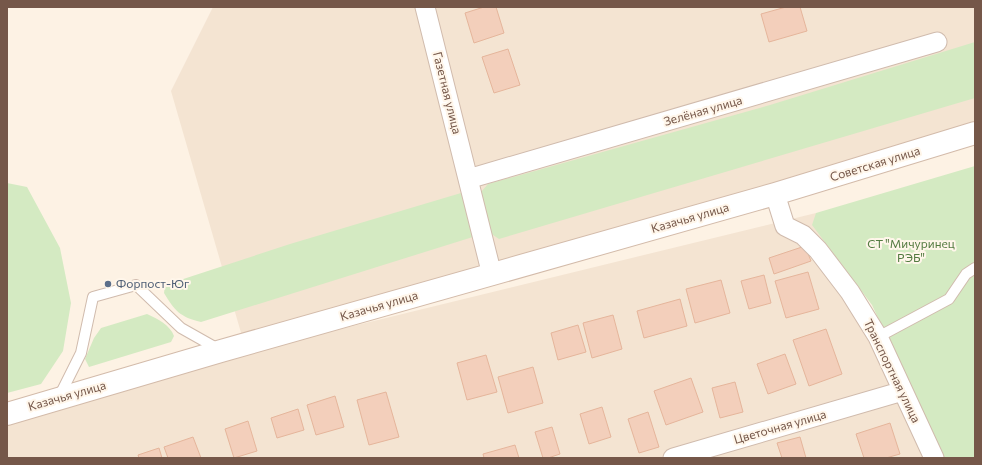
<svg xmlns="http://www.w3.org/2000/svg" width="982" height="465" font-family="Commissioner,sans-serif">
	<style>
		.residential { fill: #f4e4d2 }
		.green { fill: #d4eac2 }
		.building { fill: #f3cfbb; stroke: #e5b59b }
		.lines { fill: none; stroke-linecap: round; stroke-linejoin: round }
		.service-casing { stroke: #d0bbad; stroke-width: 12 }
		.minor-casing { stroke: #d0bbad; stroke-width: 21 }
		.secondary-casing { stroke: #d3bbaa; stroke-width: 24 }
		.service { stroke: #fff; stroke-width: 10 }
		.minor { stroke: #fff; stroke-width: 19 }
		.secondary { stroke: #fff; stroke-width: 22 }
		.service-dot { fill: #5c6f8a; stroke: #fff6ea; stroke-width: 1.5 }
		.labels { text-anchor: middle; stroke-width: 4; stroke-linejoin: round; paint-order: stroke }
		.street-label { font-size: 12px; fill: #755749; stroke: #fff6ea }
		.park-label { font-size: 12px; fill: #547b41; stroke: #fff6ea }
		.service-label { font-size: 12px; fill: #4e5e75; stroke: #fff6ea; text-anchor: start }
	</style>
	<rect width="100%" height="100%" fill="#fdf2e4"/>
	<!-- residential -->
	<path class="residential" d="M213,7H975V142L246,350L171,91Z
		M816,213L937,458H7V415L58,398Z"/>
	<!-- green -->
	<path class="green" d="M975,42V98L499,239L487,231L481,192L488,184L770,105Z
		M975,166V458H943L872,305L812,225L816,213Z
		M7,183L27,187L60,248L71,303L63,351L41,384L7,393Z
		M461,193L476,236L201,322C180,317 175,311 164,293L165,285L290,244Z
		M147,314C158,319 170,325 174,336L171,342L89,367L85,359L94,338L101,328Z"/>
	<!-- building -->
	<path class="building" d="M484,7H496L504,33L474,43L465,13Z
		M786,7H800L807,31L769,42L761,14Z
		M508,49L520,85L494,93L482,57Z
		M805,246L811,261L774,274L769,258Z
		M808,272L819,309L786,318L775,281Z
		M764,275L771,303L749,309L741,281Z
		M721,280L730,313L695,323L686,289Z
		M680,299L687,326L644,338L637,311Z
		M613,315L622,349L592,358L583,323Z
		M578,325L586,352L558,360L551,333Z
		M826,329L842,374L809,386L793,340Z
		M785,354L796,384L768,394L757,364Z
		M486,355L497,392L467,400L457,363Z
		M533,367L543,403L508,413L498,377Z
		M691,378L703,412L666,425L654,391Z
		M735,382L743,412L720,418L712,388Z
		M386,392L399,437L369,445L357,400Z
		M335,396L344,427L316,435L307,405Z
		M602,407L611,437L589,444L580,414Z
		M298,409L304,430L277,438L271,418Z
		M648,412L659,447L639,453L628,419Z
		M248,421L257,451L234,458L225,429Z
		M890,423L900,454L886,458H864L856,434Z
		M552,427L560,454L548,458H543L535,432Z
		M193,437L201,458H168L164,447Z
		M800,437L806,458H782L777,443Z
		M515,445L519,458H484L483,454Z
		M159,448L162,458H139L138,455Z"/>
	<g class="lines">
		<!-- service casing -->
		<g class="service-casing">
			<path id="service" d="M878,337L949,299L966,274L975,268
				M59,397L81,353L93,297L136,285L181,328L220,350"/>
		</g>
		<!-- minor casing -->
		<g class="minor-casing">
			<path id="minor" d="M425,7L492,275
				M468,179L937,42
				M775,194L785,226L803,235L818,250L850,292L878,337L934,458
				M673,458L903,391"/>
		</g>
		<!-- secondary casing -->
		<g class="secondary-casing">
			<path id="secondary" d="M7,414L221,351L775,194L975,133"/>
		</g>
		<!-- service -->
		<use href="#service" class="service"/>
		<!-- minor -->
		<use href="#minor" class="minor"/>
		<!-- secondary -->
		<use href="#secondary" class="secondary"/>
	</g>
	<!-- markers -->
	<circle class="service-dot" cx="108" cy="284" r="4"/>
	<g class="labels">
		<!-- street labels -->
		<g class="street-label">
			<text transform="translate(447 93) rotate(76)" y="4">Газетная улица</text>
			<text transform="translate(703 111) rotate(-16)" y="4">Зелёная улица</text>
			<text transform="translate(875 164) rotate(-17)" y="4">Советская улица</text>
			<text transform="translate(690 218) rotate(-16)" y="4">Казачья улица</text>
			<text transform="translate(379 306) rotate(-16)" y="4">Казачья улица</text>
			<text transform="translate(892 371) rotate(64)" y="4">Транспортная улица</text>
			<text transform="translate(67 396) rotate(-16)" y="4">Казачья улица</text>
			<text transform="translate(780 427) rotate(-16)" y="4">Цветочная улица</text>
		</g>
		<!-- park labels -->
		<g class="park-label">
			<text x="911" y="248">СТ "Мичуринец<tspan x="911" dy="14">РЭБ"</tspan></text>
		</g>
		<!-- service labels -->
		<g class="service-label">
			<text x="116" y="288">Форпост-Юг</text>
		</g>
	</g>
	<!-- border -->
	<rect width="982" height="465" fill="none" stroke="#755749" stroke-width="16"/>
</svg>
